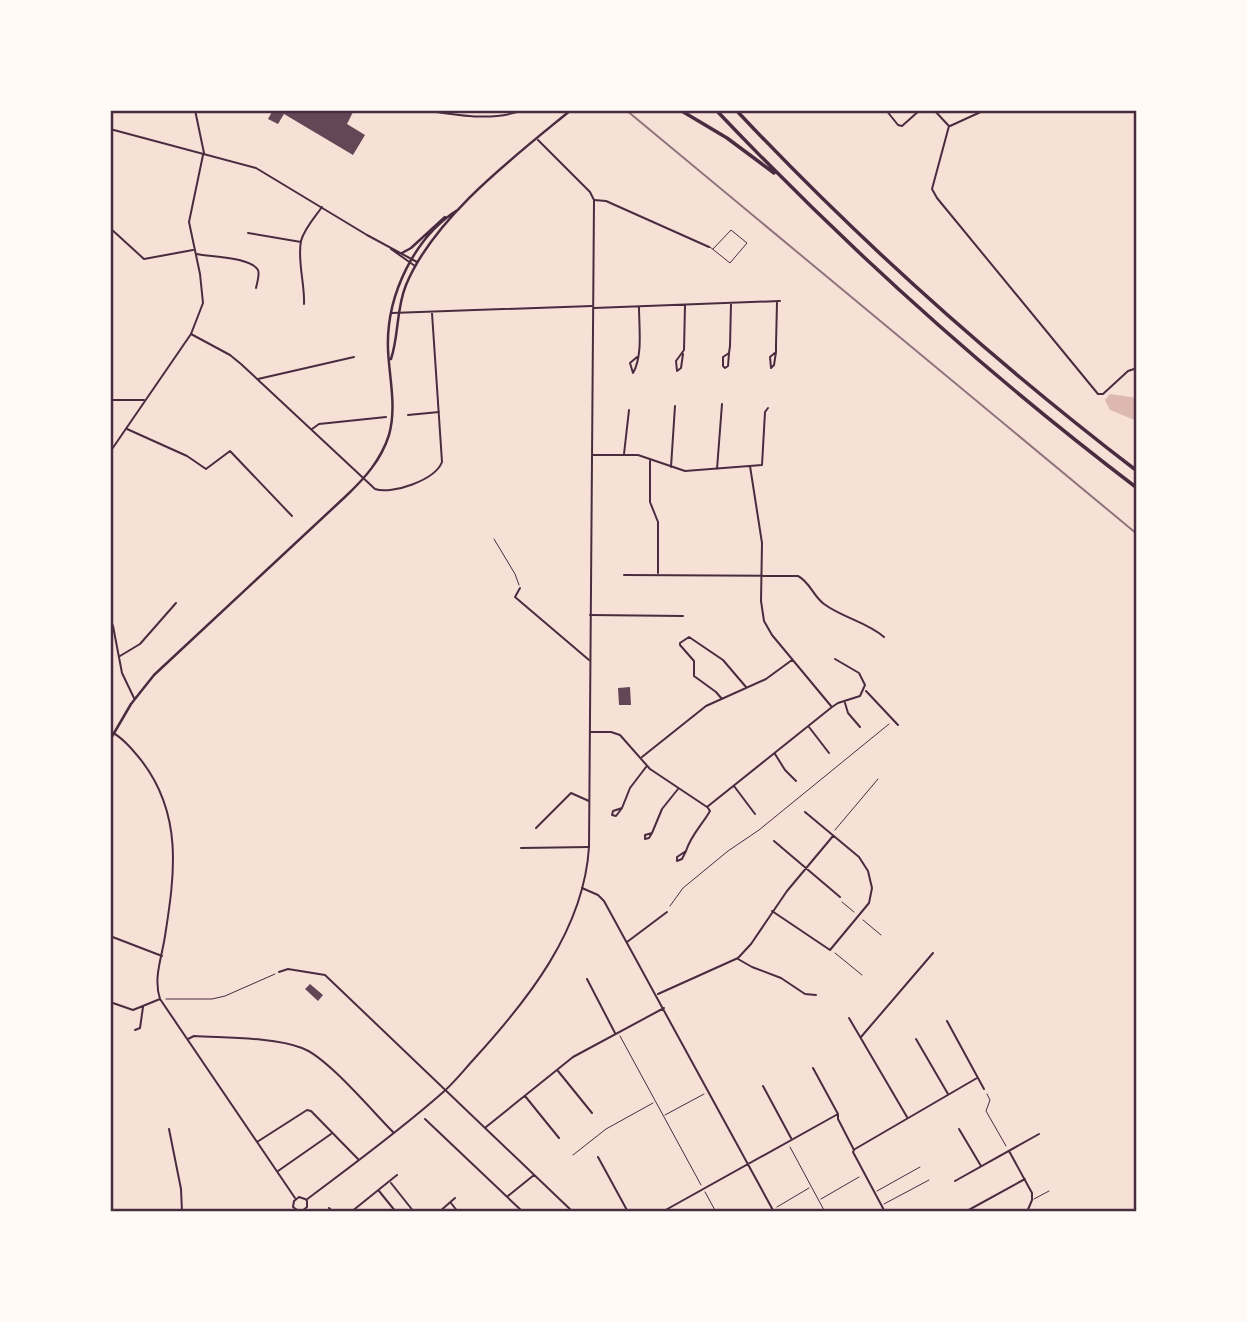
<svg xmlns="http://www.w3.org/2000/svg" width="1247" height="1322" font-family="'Alegreya Sans',sans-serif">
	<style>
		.water { fill: #dcb8b0 }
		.building { fill: #644757 }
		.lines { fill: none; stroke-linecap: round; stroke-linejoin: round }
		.path { stroke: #4a2c40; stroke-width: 1 }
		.service { stroke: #4a2c40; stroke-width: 1 }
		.minor { stroke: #4a2c40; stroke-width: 2 }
		.tertiary { stroke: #4a2c40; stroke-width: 2 }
		.secondary { stroke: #4a2c40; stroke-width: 2.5 }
		.motorway { stroke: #4a2c40; stroke-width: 3.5 }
		.rail { stroke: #8f747c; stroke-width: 2 }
		.neatline { fill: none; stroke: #4a2c40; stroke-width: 2.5 }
	</style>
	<rect width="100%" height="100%" fill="#f7e1d7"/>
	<!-- water -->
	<path class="water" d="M1110,394L1137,398V421L1110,410L1105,400Z"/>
	<!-- building -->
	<path class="building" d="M273,110H354L347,124L365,135L353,155L284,114L278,124L268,119Z
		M630,687L631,705H619L618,688Z
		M310,984L323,995L318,1001L305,989Z"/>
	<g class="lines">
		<!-- path -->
		<path class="path" d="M835,830L878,779
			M842,902L854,912
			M670,906L683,888L728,851L759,830L889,724
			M863,920L881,935
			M835,953L862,975
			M166,999H212L225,996L275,974
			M620,1036L701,1185
			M987,1094L990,1100L986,1111L1006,1146
			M665,1115L704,1094
			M790,1147L825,1212
			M573,1155L606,1129L653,1103
			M705,1192L716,1212
			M821,1199L859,1177
			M777,1207L809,1188"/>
		<!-- service -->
		<path class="service" d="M710,247L730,263L747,243L731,230L713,249
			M494,539L515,574L519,585
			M877,1191L920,1167
			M1034,1199L1049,1191
			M884,1204L929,1180"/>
		<!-- minor -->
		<path class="minor" d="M195,110L204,153
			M425,110C457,115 492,122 523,110
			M886,110L898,125L902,126L920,110
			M934,110L948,125
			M949,126L932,189L937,198L1098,394H1103L1128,371L1137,368
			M950,126L985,110
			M594,200L606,201L709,247
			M110,228L144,259L193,250
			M248,233L301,242
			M197,254C211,257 250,257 258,270C260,275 257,283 256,288
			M304,304C305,284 297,260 301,241C304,229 315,217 322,207
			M594,308L780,301
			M392,313L592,306
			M191,334L230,355L241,364L375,489C392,495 435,480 442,462L432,313
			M776,352L774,365L771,368L770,357L776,352V345L777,302
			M729,353L728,366L725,368L723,366V357L729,353L730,346L731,303
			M683,354L681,368L677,371L676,361L684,350L685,305
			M637,357L630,363L633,373C643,356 639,327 639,307
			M258,379L354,357
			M110,400H144
			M408,415L439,412
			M127,429L187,456L206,469L230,451L292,516
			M312,429L319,424L386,417
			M624,454L629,410
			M593,455H638L685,471L762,465L765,412L768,408
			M650,461V502L658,522V573
			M750,466L762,543L761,601L764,621L772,635L831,706
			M671,467L675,406
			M717,469L722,404
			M624,575L798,576C810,582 813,596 824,604C843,618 867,622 884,637
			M520,588L515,597L589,660
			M590,615L683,616
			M120,656L140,644L176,603
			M866,691L898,725
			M722,699L716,692L694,676V661L680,645V643L689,637L723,660L746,687
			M845,703L848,713L860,727
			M809,727L829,753
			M591,732H611L620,735L650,769L707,807L832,707L838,703L860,696L865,685L859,673L835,659
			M775,754L785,770L796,781
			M642,757L706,706L766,679L792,660
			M734,786L755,814
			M622,808L616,816L612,815L613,811L622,808L630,788L646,767
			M536,828L571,793L589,801
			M652,833L649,838L645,839V835L652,833L662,809L678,789
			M774,841L840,897
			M521,848L589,847
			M686,851L682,859L677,861V857L686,851C691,835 702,825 710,811L708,808
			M582,888L598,895L604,901L774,1212
			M772,911L830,950L869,903L872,888L868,871L859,857L805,812
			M110,936L162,956
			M627,942L667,912
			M738,959L752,967L781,978L805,994L816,995
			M279,972L288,969L325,975L573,1212
			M587,979L615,1033
			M658,994L738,958L751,944L787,891L833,836
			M110,1002L133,1010L160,999L295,1198
			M849,1018L907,1117
			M947,1021L984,1089
			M135,1030L140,1028L143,1007
			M861,1037L933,953
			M188,1039L194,1036C224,1038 274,1037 302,1048C327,1057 372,1111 393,1132
			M916,1039L948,1094
			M813,1068L838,1114V1119L854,1150L853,1152L885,1212
			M558,1071L592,1113
			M763,1086L791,1138
			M525,1096L559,1138
			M425,1119L523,1212
			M486,1127L573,1057L664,1008
			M169,1129L181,1189L182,1212
			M959,1129L981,1166
			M257,1142L307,1110L311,1111L358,1159
			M855,1149L977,1078
			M1009,1151L1032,1193V1200L1027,1212
			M598,1157L628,1212
			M278,1171L331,1134
			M955,1181L1039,1134
			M391,1183L414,1212
			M379,1191L396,1212
			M508,1196L534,1175
			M451,1203L458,1212
			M329,1208L333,1212
			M305,1211V1212
			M351,1212L397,1175
			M439,1212L455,1198
			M662,1212L838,1114
			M965,1212L1025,1179"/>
		<!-- tertiary -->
		<path class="tertiary" d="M110,129L256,168L367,235L417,262
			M391,249L415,266
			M110,452L191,334L203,303L200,274L189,222L203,155
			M110,620L113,626L122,673L134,698
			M110,731C123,738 132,749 141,760C183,814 175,873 165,936C162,957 153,978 160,999
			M306,1200C351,1166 398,1132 441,1094C453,1084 463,1071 474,1059C527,1001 584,930 589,847L594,200L590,192L538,140
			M300,1212L293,1207L294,1201L299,1197L305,1199
			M301,1212L307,1207V1201"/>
		<!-- secondary -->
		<path class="secondary" d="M402,253L411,248L445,217
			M391,359C399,335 396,309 406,285C434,217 515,156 571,110
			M110,740L131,704L154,675L346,496C365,478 381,460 389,435C397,406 389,377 388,349C386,296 414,237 459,209"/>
		<!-- motorway -->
		<path class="motorway" d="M680,110L727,138L774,173
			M716,110C846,247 987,374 1137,488
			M736,110C859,241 995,362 1137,471"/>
		<!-- rail -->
		<path class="rail" d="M626,110L1137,534"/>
	</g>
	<!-- border -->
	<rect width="1247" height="1322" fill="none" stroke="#fffaf5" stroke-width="224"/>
	<rect x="112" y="112" width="1023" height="1098" class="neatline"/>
</svg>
